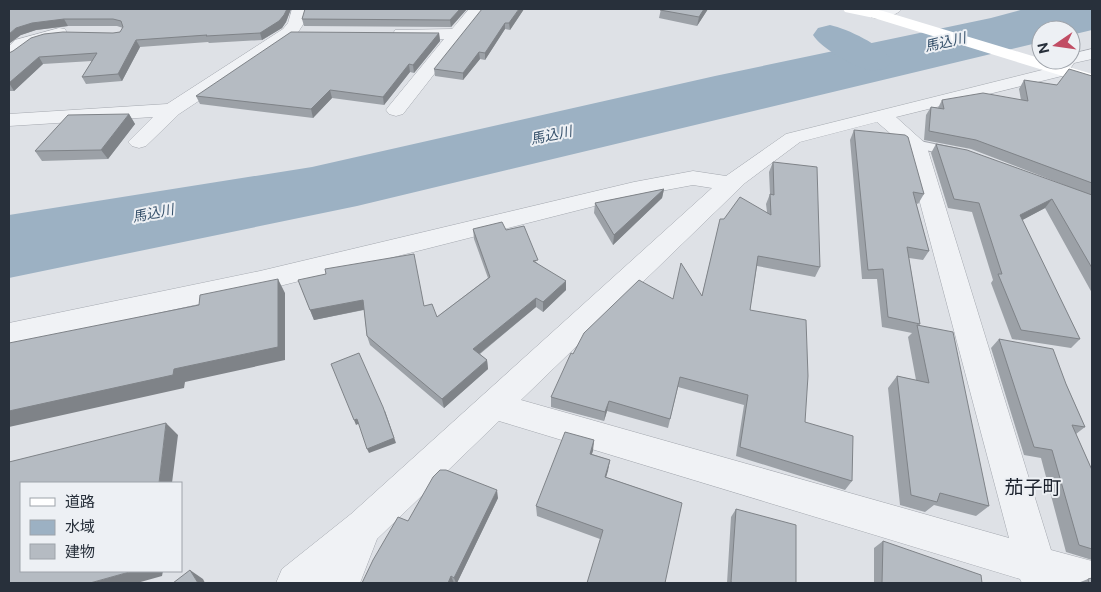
<svg xmlns="http://www.w3.org/2000/svg" width="1101" height="592" font-family="'Public Sans','Noto Sans JP',sans-serif">
	<style>
		.water { fill: #9cb1c3 }
		.lines { fill: none; stroke-linecap: round; stroke-linejoin: round }
		.river { fill: #9cb1c3; fill-rule: evenodd }
		.lane-casing { stroke: #a4a8af; stroke-width: 2 }
		.street-casing { stroke: #a4a8af; stroke-width: 1 }
		.lane { fill: #f0f2f5; fill-rule: evenodd }
		.street { fill: #f0f2f5; fill-rule: evenodd }
		.secondary { fill: #fff; fill-rule: evenodd }
		.wall { fill: #9ca1a7 }
		.shaded-wall { fill: #7f8388 }
		.building { fill: #b5bbc2; stroke: #7f8388 }
		.labels { text-anchor: middle; stroke-width: 4; stroke-linejoin: round; paint-order: stroke }
		.far-water-label { font-size: 14px; font-style: italic; fill: #36516b; stroke: #edf0f4 }
		.near-neighbourhood-label { font-size: 19px; fill: #1b212c; stroke: #edf0f4 }
	</style>
	<rect width="100%" height="100%" fill="#dee1e6"/>
	<!-- water -->
	<path class="water" d="M1024,9H1092V30L1071,35V30H1041V42L357,206L9,278V215L312,167L715,76L991,18Z"/>
	<g class="lines">
		<!-- river -->
		<path class="river" d="M830,25C848,29 881,45 892,60L886,68C881,69 876,71 870,70C855,68 821,48 813,35L818,28Z"/>
		<!-- lane casing -->
		<g class="lane-casing">
			<path id="lane" d="M915,140L958,149L960,152L954,156L911,147L909,144L911,141Z"/>
		</g>
		<!-- street casing -->
		<g class="street-casing">
			<path id="street" d="M292,9H308L304,23L295,37L179,114L146,146L139,148L132,146L128,142L153,117L9,126V114L167,104L283,29L288,23Z
				M469,9H485L403,114L396,116L389,114L386,110L389,106L444,39H401L395,38L393,34L395,30L452,29Z
				M878,9H902C896,16 880,20 871,17L869,14L871,11Z
				M59,28L65,29L67,33L65,37L27,48L15,59L9,60V46L15,40Z
				M1092,49V59L1074,63L1066,75L896,117L926,144L1051,550L1092,561V583H1022L1020,579L499,421L377,539L360,583H276L282,569L351,514L712,188L693,185L634,196L260,291L9,345V323L260,271L634,182L693,171L726,176L786,134L1054,67L1059,60H1071V54ZM877,122L905,146L1009,538L521,400L745,183L800,142Z"/>
		</g>
		<!-- lane -->
		<use href="#lane" class="lane"/>
		<!-- street -->
		<use href="#street" class="street"/>
		<!-- secondary -->
		<path class="secondary" d="M843,9H874L883,11L1092,74V85L874,18L845,12Z"/>
	</g>
	<!-- wall -->
	<path class="wall" d="M9,9H291L286,22L282,28L262,40L209,43L208,42L140,47L122,81L86,84L82,77L92,61L43,64L14,91H9V53L120,32L123,28L117,26H68L36,30L21,35Z
		M305,9H467L451,27L304,26L302,19Z
		M524,9L510,30L505,29L485,60L480,59L463,80L435,76L434,69Z
		M661,9H708L697,26L659,18Z
		M439,33L440,41L414,73L410,72L384,105L332,98L313,118L200,104L196,96Z
		M1092,76V293L1045,208L1022,220L1080,339L1071,348L1012,339L991,283L993,280L972,212L948,208L931,153L936,144L1067,186L971,149L924,140L926,115L931,107L938,108L942,100H1021L1019,89L1024,80L1057,85Z
		M129,114L135,124L108,159L42,161L35,151Z
		M854,130L924,194L918,204L916,203L929,251L923,260L909,258L920,324L919,325L989,506L976,516L934,505L925,512L900,505L888,388L897,376L916,380L908,337L912,333L882,327L877,279H862L850,140Z
		M773,162L820,267L815,277L757,266L750,310L805,422L852,481L845,490L736,456L744,405L678,387L668,428L607,411L604,421L551,407V397L573,354L672,299L702,295L718,229L724,219L767,212L766,204L770,194L769,172Z
		M664,189L662,198L613,245L594,213L595,203Z
		M473,229L506,230L538,264L566,290L543,312L536,307L480,354L487,360L488,369L444,408L370,345L367,336L364,310L314,320L298,280L425,306L437,317L488,278L474,239Z
		M999,339L1066,384L1085,427L1076,434L1092,470V560L1066,552L1041,458L1024,455L991,348Z
		M594,440L592,454L610,460L606,477L682,503L600,539L537,516L536,506Z
		M498,498L457,583H454L408,521Z
		M736,509L796,583H727L731,517Z
		M883,541L982,583H874V548Z
		M1088,579L1089,583H1078Z"/>
	<!-- shaded-wall -->
	<path class="shaded-wall" d="M287,9H291L286,22L282,28L262,40L260,33Z
		M460,9H467L451,27L450,20Z
		M519,9H524L510,30L509,23Z
		M704,9H708L697,26L699,17Z
		M64,19L68,26L36,30L21,35L9,44V34L16,28L32,23Z
		M505,23V29L485,60V53Z
		M439,33L440,41L414,73L413,65Z
		M136,40L140,47L122,81L118,74Z
		M479,52L480,59L463,80V73Z
		M39,57L43,64L14,91L9,83Z
		M409,64L410,72L384,105L383,97Z
		M330,90L332,98L313,118L311,109Z
		M129,114L135,124L108,159L101,150Z
		M664,189L662,198L613,245L614,235Z
		M1052,199L1045,208L1013,225L1020,215Z
		M278,279L285,293V360L185,382L184,388L9,427V411L174,369Z
		M566,281V290L543,312V302Z
		M536,298V307L474,358L473,349Z
		M363,300L367,309L314,320L310,310Z
		M487,360L488,369L444,408L442,399Z
		M609,401L607,411L604,421L605,412Z
		M385,411L396,443L369,453L367,449Z
		M357,419L360,423L356,425L354,420Z
		M166,423L178,435L172,483H159Z
		M594,440L593,451L588,464L590,454Z
		M610,460L608,471L603,487L605,477Z
		M497,490L498,498L457,583H456L454,578Z
		M190,570L203,579L205,583H198Z
		M133,571H163L162,576L137,583H90Z
		M451,576L454,583H448Z"/>
	<!-- building -->
	<path class="building" d="M9,9H287L284,15L279,21L260,33L206,36L207,35L136,40L118,74L82,77L97,53L39,57L9,83V53L13,51L31,38L44,34L63,32L113,33L120,32L123,27L121,21L113,19H64L32,23L16,28L9,34Z
		M305,9H460L450,20L302,19Z
		M482,9H519L509,23H505L485,53L479,52L463,73L434,69Z
		M661,9H704L699,17L660,10Z
		M291,32L439,33L413,65L409,64L383,97L330,90L311,109L196,96Z
		M1069,69L1092,76V183L976,140L929,131L931,107L944,109L942,100L983,93L1028,101L1024,80L1057,85Z
		M129,114L101,150L35,151L68,115Z
		M854,130L905,135L908,137L924,194L913,192L929,251L907,247L920,324L888,317L883,269L868,270Z
		M936,144L967,150L1092,195V268L1052,199L1020,215L1080,339L1021,330L998,274H1002L979,203L954,199Z
		M773,162L817,167L820,267L758,256L750,310L806,320L808,376L805,422L853,436L852,481L740,447L748,395L680,377L670,419L609,401L605,412L551,397L571,353L573,354L584,333L639,280L673,299L681,263L702,296L720,219H724L740,197L771,215L770,194L774,195Z
		M664,189L614,235L595,203Z
		M502,222L506,230L524,226L538,260L533,261L566,281L543,302L536,298L473,349L487,360L442,399L367,336L363,300L310,310L298,280L326,274L325,269L414,254L424,306L432,304L437,317L490,277L473,229Z
		M278,279V347L174,369L173,375L9,411V343L199,305L200,295Z
		M917,325L953,332L989,506L940,493L937,502L911,495L897,376L929,383Z
		M999,339L1053,349L1066,384L1085,427L1072,425L1092,470V549L1079,545L1052,450L1034,447Z
		M359,353L383,407L394,438L367,449L357,419L354,420L331,364Z
		M166,423L159,483H21V571H133L90,583H9V462Z
		M565,432L594,440L590,454L610,460L605,477L682,503L665,583H587L603,530L536,506Z
		M440,470H446L497,490L454,578L451,576L448,583H362L373,560L398,517L408,521L433,477Z
		M736,509L796,525V583H734L731,582Z
		M883,541L981,575L982,583H882Z
		M190,570L198,583H173Z
		M1092,578V583H1089L1088,579Z"/>
	<g class="labels">
		<!-- far-water labels -->
		<g class="far-water-label">
			<text transform="translate(945 42) rotate(-13)" y="5">馬込川</text>
			<text transform="translate(551 135) rotate(-12)" y="5">馬込川</text>
			<text transform="translate(153 213) rotate(-11)" y="5">馬込川</text>
		</g>
		<!-- near-neighbourhood labels -->
		<g class="near-neighbourhood-label">
			<text x="1033" y="494">茄子町</text>
		</g>
	</g>
	<!-- border -->
	<rect width="1101" height="592" fill="none" stroke="#28303b" stroke-width="20"/>
	<!-- legend -->
	<rect x="20" y="482" width="162" height="90" fill="#edf0f4" stroke="#9ea3aa"/>
	<rect x="30" y="498" width="25" height="8" fill="#ffffff" stroke="#9ea3aa"/>
	<text x="65" y="507" font-size="15" fill="#28303b">道路</text>
	<rect x="30" y="520" width="25" height="15" fill="#9cb1c3" stroke="#9ea3aa"/>
	<text x="65" y="532" font-size="15" fill="#28303b">水域</text>
	<rect x="30" y="544" width="25" height="15" fill="#b5bbc2" stroke="#9ea3aa"/>
	<text x="65" y="557" font-size="15" fill="#28303b">建物</text>
	<!-- north arrow -->
	<g transform="translate(1056 45) rotate(257)"><circle r="24" fill="#edf0f4" stroke="#9ea3aa"/>
	<path d="M0-4L9 19L0 12L-9 19Z" fill="#c14d64"/>
	<text y="-8" font-size="14" font-weight="bold" text-anchor="middle" fill="#28303b">N</text>
	</g>
</svg>
